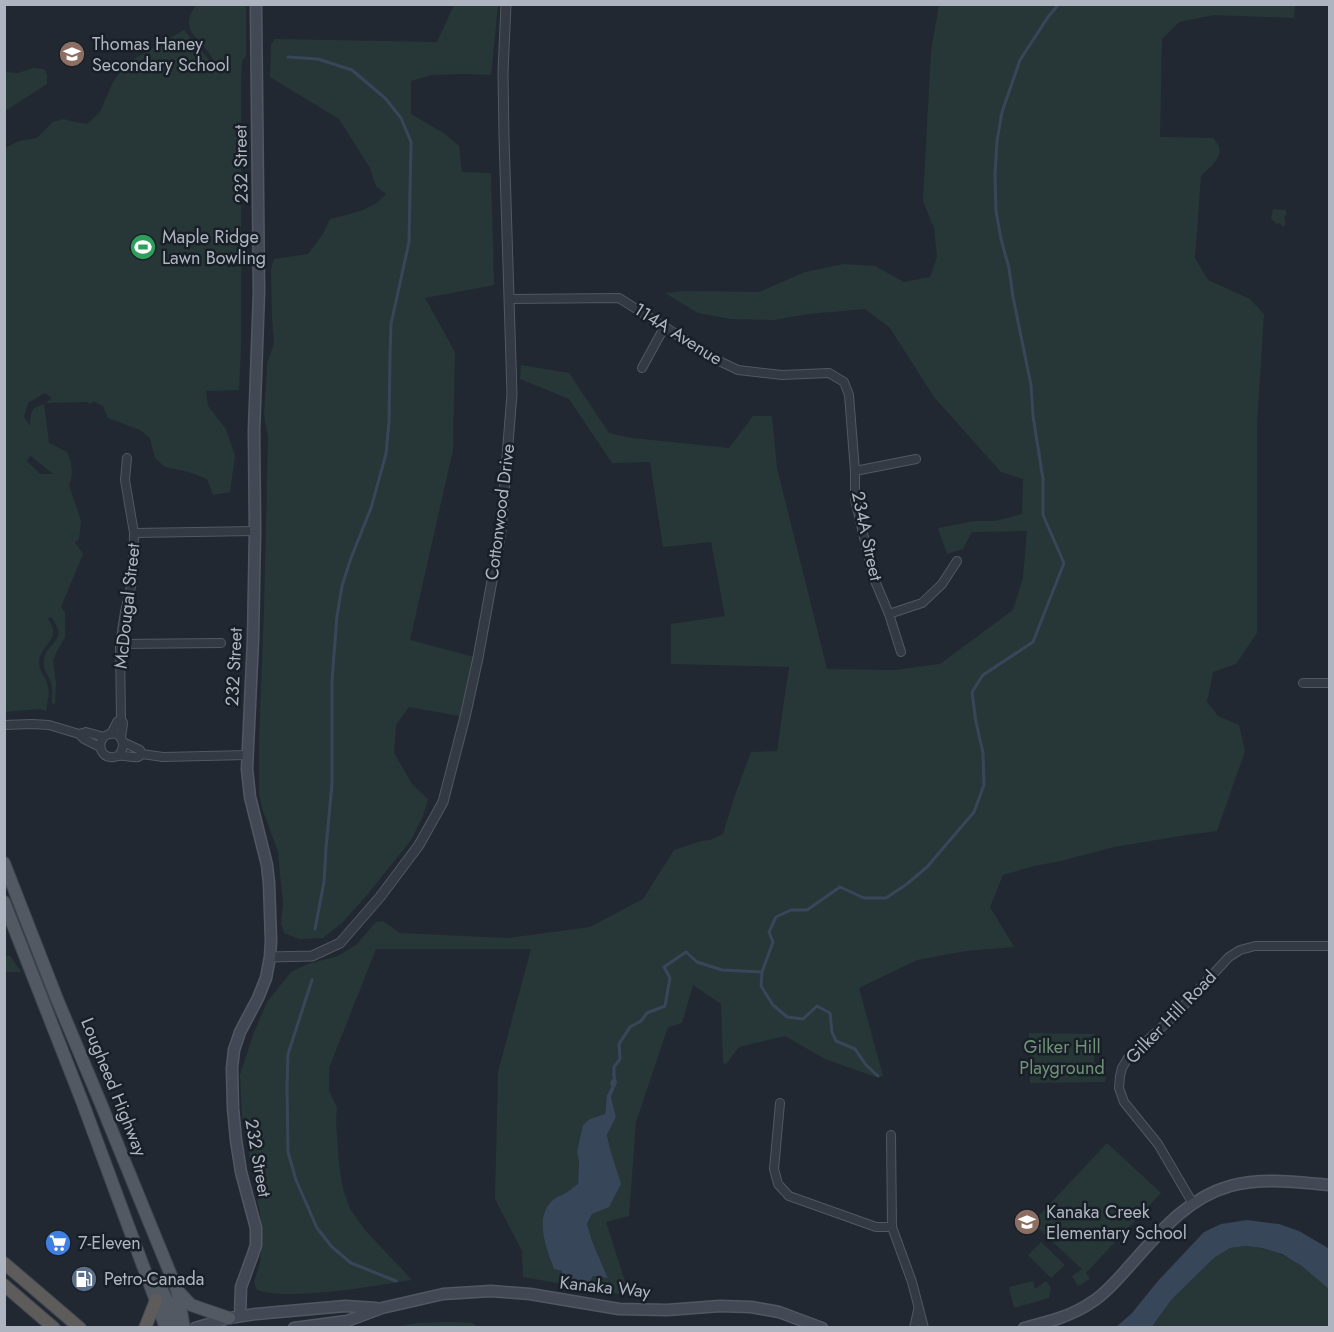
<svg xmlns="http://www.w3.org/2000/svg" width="1334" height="1332" font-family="Jost,sans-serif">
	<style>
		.green { fill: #273737; fill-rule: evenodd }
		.water { fill: #38465a }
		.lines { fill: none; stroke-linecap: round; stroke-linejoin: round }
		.stream { stroke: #38465a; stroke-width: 3 }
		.minor-casing { stroke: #515861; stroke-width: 10 }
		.tertiary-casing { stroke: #515861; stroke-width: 11 }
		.secondary-casing { stroke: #515861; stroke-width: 13 }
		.primary-casing { stroke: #3d434c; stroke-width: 14 }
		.trunk-casing { stroke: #3e454d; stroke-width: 14 }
		.minor { stroke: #343a43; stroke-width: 8 }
		.tertiary { stroke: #343a43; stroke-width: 9 }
		.secondary { stroke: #424955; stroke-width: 10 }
		.primary { stroke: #525963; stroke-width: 12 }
		.trunk { stroke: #5d5c5a; stroke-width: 12 }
		.labels { text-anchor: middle; stroke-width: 5; stroke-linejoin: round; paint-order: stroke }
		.poi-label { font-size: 18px; fill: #aeb5c0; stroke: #191f27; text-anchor: start }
		.street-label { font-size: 18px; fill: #aeb5c0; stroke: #191f27 }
		.park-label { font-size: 18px; fill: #709378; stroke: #191f27 }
	</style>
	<rect width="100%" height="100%" fill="#212832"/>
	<!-- green -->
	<path class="green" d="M196,5H246V56L242,61L241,89V346L239,390L206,391L208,406L226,429L235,456L230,492L213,495L207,479L189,472L165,467L155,458L150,438L140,430L108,418L103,406L93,401L91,404L86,402L44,403L49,443L67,452C72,464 74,473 69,485L81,521L79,539L75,542L83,554L61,607L65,612V637L56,653L53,661L56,683L55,705L52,702C52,696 53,689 51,683C49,674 42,670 44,660C47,640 70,642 51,617L48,619C63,640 42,642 39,661C38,672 47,677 48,687C50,695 47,703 46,711L39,709L5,712V148L19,141L37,138L53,122L64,119L70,121L87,124L100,112L112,84L125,64L184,30L209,60L213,59C202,38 177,32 196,5ZM45,393L52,398C36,412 31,400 30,426L24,417L28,403ZM30,456H31L53,474H40L27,461Z
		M454,5H498L491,75L463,74L431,75L411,81V114L445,134L459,146L462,172L491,173L494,285L425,298L455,352L453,450L410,640L478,658L465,717L409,707L396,725L394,753L412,784L428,799L423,816L411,840L367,895L342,923L323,938L299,939L284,933L281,923L283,904L278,852L262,808L259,794V742L264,610L268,438L264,415L267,364L274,343L272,319L271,269L274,259L308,254L323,234L330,219C350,214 373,210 386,194L376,186L370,168L339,119L270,77L271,44L275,39L437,42Z
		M939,5H1295L1294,18L1214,15L1179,22L1162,39L1160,137L1213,138C1214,139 1219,146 1219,147C1223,158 1208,169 1201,176L1195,258L1208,280L1250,299L1264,314L1257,423V633L1236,664L1213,672L1207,702L1218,716L1239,725L1245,751L1217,831L1186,835L1114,847L1061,861L1034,866L1003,875L990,907L1014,947L966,951L917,960L859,988L883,1076L876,1077L825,1059L785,1036L739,1047L726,1064L723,1063L721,1004L693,985L682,1023L668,1027L636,1122L629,1216L606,1222L628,1291L619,1294L523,1277L522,1251L495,1199L498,1072L531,949H376L329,1068V1091L337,1108L336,1122L339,1164L343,1189L350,1209L365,1230L412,1280C373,1286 334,1293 294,1294C281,1294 270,1294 257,1290L254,1282L260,1263L262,1233L260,1213L242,1116L240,1075L253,1035L267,1002L291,972L308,964L338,956L356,945L376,922L383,921L400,933L508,938L590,927L643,899L674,850L701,841L710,840L723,834L735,795L751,752L777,751L789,667L671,664V624L725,616L711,542L663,547L650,462L612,463L569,399L520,379L521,365L569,373L609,433L632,438L729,448L753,416H772L777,468L827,669L895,670L940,664L1013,610L1023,578L1027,531L972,532L963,549L947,554L938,528L975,521H996L1022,514L1023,479L1001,472L934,397L890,328L865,309L808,314L774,320L731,319L698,313L665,293L684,291L759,292L805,272L844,264L875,266L904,282L930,277L937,257L934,228L923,201L931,51ZM613,1078L617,1083L611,1097L616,1117L607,1135L610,1149L592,1214L587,1224L592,1241L608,1277L592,1276L589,1283L577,1280L562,1271L554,1269C546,1248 533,1216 554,1199C558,1196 563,1195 567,1192C571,1190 574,1186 578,1184L579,1162L577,1152L580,1140L590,1119L605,1114L607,1095L611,1087L610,1082Z
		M33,68L44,69L47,75V84L5,111V72L18,73Z
		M1273,209L1286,210V215L1284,218L1286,223L1284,227L1279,223L1277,224L1271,219Z
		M5,956H10L21,972H5Z
		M1029,1033L1095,1034L1094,1063L1107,1067L1105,1082L1030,1083Z
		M1107,1143L1161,1193L1086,1273L1090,1279L1078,1286L1072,1276L1082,1269L1032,1223Z
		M1041,1242L1065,1265L1051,1278L1028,1255Z
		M1246,1246C1280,1249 1306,1265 1329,1289V1327L1152,1328L1172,1299L1214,1258L1230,1248Z
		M1033,1281L1035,1289L1046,1281L1051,1288L1049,1298L1014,1308L1009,1287Z
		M452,1322L471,1323L480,1327L390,1328L416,1323Z"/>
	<!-- water -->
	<path class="water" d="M615,1073L617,1083L611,1097L616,1117L607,1135L610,1149L621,1184L609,1207L592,1214L587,1224L592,1241L608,1278L593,1276L589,1283L562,1279V1271L554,1269C546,1248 533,1216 554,1199C558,1196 563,1195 567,1192C571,1190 574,1186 578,1184L579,1162L577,1152L583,1125L590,1119L605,1114L607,1095L611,1087L610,1082L613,1078L612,1074Z
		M1247,1220L1279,1224L1299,1231L1328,1248L1330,1250L1329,1289L1302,1266L1282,1254L1262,1248L1246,1246L1230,1248L1214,1258L1172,1299L1152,1327H1116L1132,1313L1157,1282L1204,1232L1221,1224Z"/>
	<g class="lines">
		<!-- stream -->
		<path class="stream" d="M288,57L318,59L352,70L386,99L401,118L411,142L409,242L391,324L390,355L389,422L386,454L371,508L351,558L342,586L337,616L332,680V784L326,848L324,882L315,929
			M762,972L761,986L773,1005L787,1017L803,1019L817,1006L830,1013L832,1032L836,1041L855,1049L866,1065L878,1076
			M312,980L288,1054L287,1085L288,1152L296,1180L317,1228L332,1247L351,1263L396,1281
			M614,1076V1067L620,1059L619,1044L630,1027L641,1021L647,1013L665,1006L670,978L664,967L686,952L697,962L722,970L762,972L773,942L769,932L776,917L791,910H807L840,887L864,898H886L907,884L927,867L974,812L984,785L983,753L976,722L972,692L983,675L1033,642L1064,563L1043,515V479L1033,416L1031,385L1013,297L1009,268L1001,239L996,211L995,175L997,141L1002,112L1020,60L1048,17L1059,4"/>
		<!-- minor casing -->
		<g class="minor-casing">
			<path id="minor" d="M509,299L619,298L717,360L738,370L782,375L829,373L844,382L849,395L855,471V499L873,576L889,614L901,652
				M642,368L665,326
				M855,471L916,459
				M134,533L255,531
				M889,614L922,603L942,584L957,561
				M120,644L221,643
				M1303,683H1330
				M4,725L32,724L49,725L79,734L84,739L100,747
				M79,734L86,732L104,737
				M111,734L117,722L121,719
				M121,738L123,723L121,719L120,644L125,612L133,578L134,533L125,480L127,458
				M123,742L140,750L142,754
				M118,756C130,744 118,727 105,736C97,742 100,756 110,757C116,758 114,756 119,756C125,755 132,758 138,757C140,756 141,755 142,754L163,757L247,755
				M780,1103L774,1169L778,1184L789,1196L876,1227H892
				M891,1135L892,1227L912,1282L924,1328
				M1192,1202L1158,1144L1124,1102L1119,1088L1120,1076L1122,1068L1128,1058L1174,1016L1229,957L1240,950L1255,946H1330
				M914,1328L918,1310"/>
		</g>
		<!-- tertiary casing -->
		<g class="tertiary-casing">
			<path id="tertiary" d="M270,957L312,956L340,943L380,897L419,845L443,802L465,717L478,658L501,531L512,394L504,137L503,73L506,4"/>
		</g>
		<!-- secondary casing -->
		<g class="secondary-casing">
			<path id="secondary" d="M240,1316L241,1287L253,1254L256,1245V1228L241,1172L236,1140L233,1108L232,1068L234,1050L240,1032L258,998L266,978L270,957L271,941L269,883L267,865L250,797L247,769L253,640L255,531L254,431L259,292L256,4
				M195,1328L229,1318L256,1314L345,1306L376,1308
				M294,1328L347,1321L382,1308L443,1294L491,1291L530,1294L619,1309L667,1310L720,1306L751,1307L779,1312L822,1328
				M1024,1328C1048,1322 1072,1316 1092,1302C1105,1294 1115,1282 1125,1271C1156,1237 1184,1199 1230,1186C1261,1177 1297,1182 1330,1185"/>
		</g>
		<!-- primary casing -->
		<g class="primary-casing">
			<path id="primary" d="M4,863L57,999L101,1104L177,1290L184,1328
				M4,902L82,1101L166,1328
				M148,1277L160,1286L178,1325
				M177,1290L191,1305L229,1318"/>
		</g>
		<!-- trunk casing -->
		<g class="trunk-casing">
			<path id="trunk" d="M4,1263L80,1328
				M4,1285L54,1328
				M145,1328L156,1300"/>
		</g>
		<!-- minor -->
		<use href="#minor" class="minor"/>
		<!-- tertiary -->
		<use href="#tertiary" class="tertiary"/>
		<!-- secondary -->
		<use href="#secondary" class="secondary"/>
		<!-- primary -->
		<use href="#primary" class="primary"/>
		<!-- trunk -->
		<use href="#trunk" class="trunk"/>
	</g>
	<!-- icons -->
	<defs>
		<g id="school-disc" transform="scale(1.35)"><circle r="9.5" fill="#8d6e63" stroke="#191f27"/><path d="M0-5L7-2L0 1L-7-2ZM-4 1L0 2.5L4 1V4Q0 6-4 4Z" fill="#fff"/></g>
		<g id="stadium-disc" transform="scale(1.35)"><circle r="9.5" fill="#2e9e5b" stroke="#191f27"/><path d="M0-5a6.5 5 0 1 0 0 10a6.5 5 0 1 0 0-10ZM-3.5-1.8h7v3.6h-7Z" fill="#fff"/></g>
		<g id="supermarket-disc" transform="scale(1.35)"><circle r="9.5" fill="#3f7fe0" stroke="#191f27"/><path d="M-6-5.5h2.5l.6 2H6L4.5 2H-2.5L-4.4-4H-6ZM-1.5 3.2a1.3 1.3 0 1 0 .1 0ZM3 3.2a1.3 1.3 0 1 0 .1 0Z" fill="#fff"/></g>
		<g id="fuel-disc" transform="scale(1.35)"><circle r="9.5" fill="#5c6f8a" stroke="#191f27"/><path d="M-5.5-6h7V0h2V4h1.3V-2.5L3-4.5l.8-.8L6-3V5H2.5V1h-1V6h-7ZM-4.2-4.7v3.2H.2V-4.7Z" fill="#fff"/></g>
	</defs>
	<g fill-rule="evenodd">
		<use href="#school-disc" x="72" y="54"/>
		<use href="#stadium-disc" x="143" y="247"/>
		<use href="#school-disc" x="1027" y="1222"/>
		<use href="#supermarket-disc" x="58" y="1243"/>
		<use href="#fuel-disc" x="84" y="1279"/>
	</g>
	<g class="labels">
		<!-- poi labels -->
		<g class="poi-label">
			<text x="92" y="50">Thomas Haney<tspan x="92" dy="21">Secondary School</tspan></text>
			<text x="162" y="243">Maple Ridge<tspan x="162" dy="21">Lawn Bowling</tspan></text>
			<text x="1046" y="1218">Kanaka Creek<tspan x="1046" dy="21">Elementary School</tspan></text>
			<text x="78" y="1249">7-Eleven</text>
			<text x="104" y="1285">Petro-Canada</text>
		</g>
		<!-- street labels -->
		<g class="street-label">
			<text transform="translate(241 164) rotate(-91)" y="6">232 Street</text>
			<text transform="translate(678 334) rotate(32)" y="6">114A Avenue</text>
			<text transform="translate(500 512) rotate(-83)" y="6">Cottonwood Drive</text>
			<text transform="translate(867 536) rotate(78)" y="6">234A Street</text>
			<text transform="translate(127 606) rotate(-84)" y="6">McDougal Street</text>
			<text transform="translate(234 667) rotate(-87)" y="6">232 Street</text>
			<text transform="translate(1171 1017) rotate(-46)" y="6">Gilker Hill Road</text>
			<text transform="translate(114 1087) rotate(68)" y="6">Lougheed Highway</text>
			<text transform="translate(258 1158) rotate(80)" y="6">232 Street</text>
			<text transform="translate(605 1287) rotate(6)" y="6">Kanaka Way</text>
		</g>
		<!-- park labels -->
		<g class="park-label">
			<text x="1062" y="1053">Gilker Hill<tspan x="1062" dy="21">Playground</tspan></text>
		</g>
	</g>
	<!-- border -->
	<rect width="1334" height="1332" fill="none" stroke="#aeb5c0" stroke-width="12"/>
</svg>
